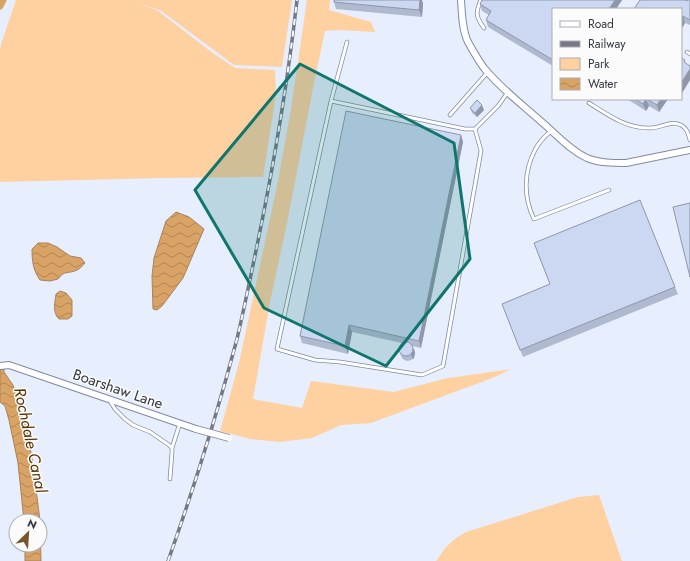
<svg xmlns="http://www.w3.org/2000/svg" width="690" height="561" font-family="Jost,sans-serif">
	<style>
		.green { fill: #ffd0a0 }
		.water { fill: url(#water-waves); stroke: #a8835b }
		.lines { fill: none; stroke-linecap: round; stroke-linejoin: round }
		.canal { stroke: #daa366; stroke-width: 7 }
		.service-casing { stroke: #7f8aa1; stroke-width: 4.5 }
		.minor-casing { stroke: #7f8aa1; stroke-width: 8 }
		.service { stroke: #fff; stroke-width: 3 }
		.minor { stroke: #fff; stroke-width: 6 }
		.rail-casing { stroke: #747985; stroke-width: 3.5 }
		.rail { stroke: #fbfbfb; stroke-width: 2; stroke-dasharray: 6; stroke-linecap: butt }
		.minor-bridge-casing { stroke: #7f8aa1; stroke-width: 8; stroke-linecap: butt }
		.minor-bridge { stroke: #fff; stroke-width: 6 }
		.wall { fill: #afbad0 }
		.shaded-wall { fill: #8f97a9 }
		.building { fill: #ccd8f2; stroke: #8f97a9 }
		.marked { fill: #0f766e; fill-opacity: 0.2; stroke: #0f766e; stroke-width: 3; stroke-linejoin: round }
		.labels { text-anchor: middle; stroke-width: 3; stroke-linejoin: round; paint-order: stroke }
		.street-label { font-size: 15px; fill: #343842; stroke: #fbfbfb }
		.water-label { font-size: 16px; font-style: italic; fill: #593502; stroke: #fbfbfb }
	</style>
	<defs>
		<pattern id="water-waves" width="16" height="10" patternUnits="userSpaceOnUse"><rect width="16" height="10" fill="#daa366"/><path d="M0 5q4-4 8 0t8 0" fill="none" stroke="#b28656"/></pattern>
	</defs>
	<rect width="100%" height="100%" fill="#e7eefe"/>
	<!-- green -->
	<path class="green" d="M16,0H292L282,67L234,65L160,10L129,1L157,10L210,51L235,68L275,70L276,94L263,177L162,178L0,182V49L2,41Z
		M307,0H330L329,10L371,22L375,32L341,30L325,31L314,83L287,223L270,302L253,399L302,408L311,381L394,392L448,378L511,369L495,377L371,423L341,425L312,438L280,442L250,439L220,431L239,363L277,186L291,109Z
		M599,495L622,561H436L446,547L456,538L466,532L578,497Z"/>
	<!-- water -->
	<path class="water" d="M176,212L189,217L204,229L183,278L162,306L157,310L153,309L152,276L154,258L166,221Z
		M38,243H48L57,247L70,256L81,258L85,263C83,265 80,269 77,270C69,274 64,270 58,279L50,281L40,280C33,270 32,261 32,249Z
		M60,291L66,293L72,300V316L68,319H59C52,312 55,303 56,294Z
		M4,368V372L13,385L28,435L33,465L40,521H24L18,463L9,420L5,406L0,402V369Z
		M40,523L41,561H25V545H40Z"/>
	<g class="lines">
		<!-- canal -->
		<path class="canal" d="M0,6L3,0"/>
		<!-- service casing -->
		<g class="service-casing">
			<path id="service" d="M481,0C475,13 476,17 484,28
				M347,42L331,101L277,349L315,360L340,362L422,375L443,366L481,151L475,129
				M687,52L690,54
				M331,101L465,129H475L498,106L508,92
				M589,103C608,115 627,129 651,128C661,128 670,120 681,125C687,128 688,133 690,140
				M450,115L487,73
				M551,131C545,136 539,142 535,150C524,171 523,197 534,219L609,190
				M110,401L115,409L125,419L133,425L150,432L169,445L172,448V452L170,479
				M172,448L180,423"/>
		</g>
		<!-- minor casing -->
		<g class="minor-casing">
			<path id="minor" d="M461,0C462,13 462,30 468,42C473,51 478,60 484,68C501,89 524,106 544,124C558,136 570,150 587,158C599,163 613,163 626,163L690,150
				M0,366L9,365L196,429"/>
		</g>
		<!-- service -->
		<use href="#service" class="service"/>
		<!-- minor -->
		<use href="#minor" class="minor"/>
		<!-- rail casing -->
		<g class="rail-casing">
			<path id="rail" d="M168,561C194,488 217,414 237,339C245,305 252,270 259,236C275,158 288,79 297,0"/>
		</g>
		<!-- rail -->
		<use href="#rail" class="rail"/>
		<!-- minor-bridge casing -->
		<g class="minor-bridge-casing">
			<path id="minor-bridge" d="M196,429L229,438"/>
		</g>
		<!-- minor-bridge -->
		<use href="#minor-bridge" class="minor-bridge"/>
	</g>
	<!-- wall -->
	<path class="wall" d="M334,0H422L423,4L422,17L336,9L334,2Z
		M482,0H622L616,9H553V66L488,27L486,20L489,15L482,11L480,4Z
		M690,0V25L685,23L681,30V9L687,1Z
		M627,99H668L659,112L649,106L646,111Z
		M470,108L484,110L477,117L472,113Z
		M461,135L463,142L421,348L412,346L415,353L414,358L413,359L408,361L404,360L402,358L400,353L402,343L352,332L348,354L302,343L300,336Z
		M534,243L675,287L678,294L523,357L502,304L550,284Z"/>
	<!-- shaded-wall -->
	<path class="shaded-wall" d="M420,0H422L423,4L422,17L419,10Z
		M615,0H622L616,9H609Z
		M683,16L685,23L681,30V18Z
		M690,69V80L681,95V83Z
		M646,99L649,106L646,111L643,104Z
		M661,99H668L659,112L657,105Z
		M482,105L484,110L477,117L475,113Z
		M461,135L463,142L421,348L419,341Z
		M349,325L352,332L348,354L345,346Z
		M414,348L415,353L414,358L413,359L411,355Z"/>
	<!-- building -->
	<path class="building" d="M334,0H420L419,10L334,2Z
		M482,0H615L609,9H553V60L486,20L491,11L480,4Z
		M640,0H685L687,1L688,0H690V20L683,16L681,18V9H634Z
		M681,57L685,60L684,62L690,66V69L681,83Z
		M635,99H646L643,104Z
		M647,99H661L657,105Z
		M477,100L482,105L475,113L470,108Z
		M346,111L461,135L419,341L349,325L345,346L300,336Z
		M640,200L675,287L520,350L502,304L550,284L534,243Z
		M690,203V277L673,207Z
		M399 349a7 7 0 1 1 14 0a7 7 0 1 1-14 0Z"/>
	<!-- marked area -->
	<path class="marked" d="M300,64L454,143L470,259L386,366L264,308L195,190Z"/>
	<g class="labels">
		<!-- street labels -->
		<g class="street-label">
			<text transform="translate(118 389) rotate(19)" y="5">Boarshaw Lane</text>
		</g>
		<!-- water labels -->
		<g class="water-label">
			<text transform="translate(31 440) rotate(78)" y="6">Rochdale Canal</text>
		</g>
	</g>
	<!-- legend -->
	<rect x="552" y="8" width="130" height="92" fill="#fbfbfb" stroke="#abadb1"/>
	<rect x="560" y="21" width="20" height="6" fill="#ffffff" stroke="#abadb1"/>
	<text x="588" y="28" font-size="12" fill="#343842">Road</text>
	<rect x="560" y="41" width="20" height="6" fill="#747985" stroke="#abadb1"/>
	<text x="588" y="48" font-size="12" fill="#343842">Railway</text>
	<rect x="560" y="58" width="20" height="12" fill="#ffd0a0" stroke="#abadb1"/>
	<text x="588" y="68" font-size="12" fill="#343842">Park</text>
	<rect x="560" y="78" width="20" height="12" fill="url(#water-waves)" stroke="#abadb1"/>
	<text x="588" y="88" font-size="12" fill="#343842">Water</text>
	<!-- north arrow -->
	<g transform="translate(28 533) rotate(25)"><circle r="19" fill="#fbfbfb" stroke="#abadb1"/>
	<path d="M0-3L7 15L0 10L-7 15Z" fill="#78552e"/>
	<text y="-6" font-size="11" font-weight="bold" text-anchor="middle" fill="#343842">N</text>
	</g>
</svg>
